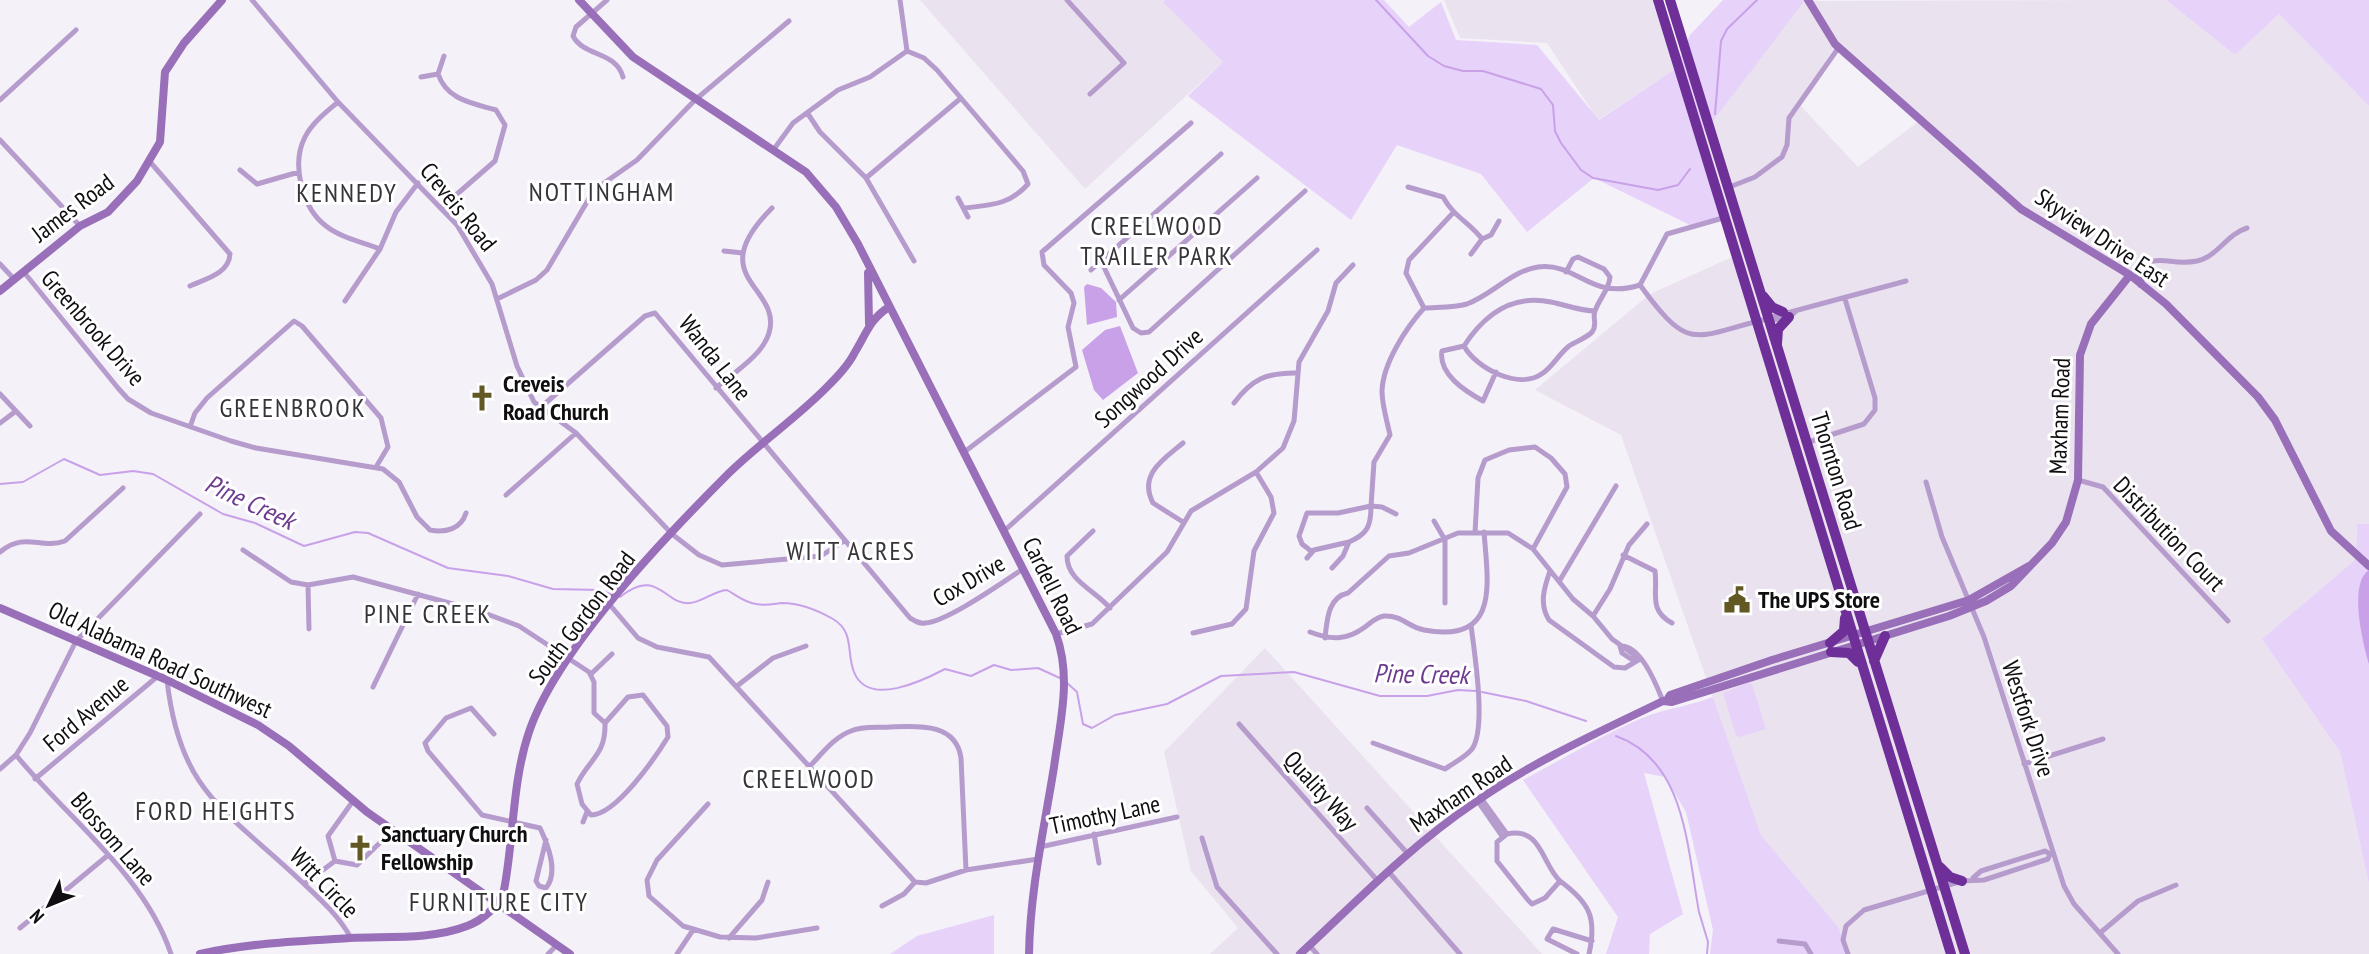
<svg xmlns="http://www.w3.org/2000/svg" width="2369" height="954" font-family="'PT Sans Narrow',sans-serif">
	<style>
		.built { fill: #eae3ef; fill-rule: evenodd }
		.green { fill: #e7d2fa }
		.water { fill: #c8a1e9 }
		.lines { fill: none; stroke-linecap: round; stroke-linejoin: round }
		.stream { stroke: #c8a1e9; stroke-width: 2 }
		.street { stroke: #b69bcd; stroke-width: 5 }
		.secondary { stroke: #986fb8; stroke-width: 8 }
		.highway { stroke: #6f2f99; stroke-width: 10 }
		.labels { text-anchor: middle; stroke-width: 6; stroke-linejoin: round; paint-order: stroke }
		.street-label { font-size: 24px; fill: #100e11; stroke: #fff }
		.poi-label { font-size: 24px; font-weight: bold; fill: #100e11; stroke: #fff; text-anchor: start }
		.neighbourhood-label { font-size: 26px; letter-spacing: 2px; fill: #373439; stroke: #fff }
		.water-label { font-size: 26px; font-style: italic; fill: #6c3b8f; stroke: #fff }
	</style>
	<rect width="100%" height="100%" fill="#f4f1f8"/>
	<!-- built -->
	<path class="built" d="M920,0H1165L1164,2L1223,62L1085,189Z
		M1444,0H1658L1653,3L1675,69L1598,120L1547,43L1460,38Z
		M2166,0L2235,55L2279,14L2369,106V524H2357L2356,559L2262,639L2340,752L2369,884V954H1847L1839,928L1761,835L1621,435L1535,390L1650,294L1741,253L1701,137L1803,1ZM1833,49L1919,121L1858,167L1799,104Z
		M1265,648L1542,954H1210L1238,928L1191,871L1164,752Z"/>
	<!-- green -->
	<path class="green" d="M1165,0H1384L1409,27L1441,2L1456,40L1537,45L1599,120L1675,69L1690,35L1723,0H1805L1701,137L1730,215L1690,225L1594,178L1527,232L1481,174L1397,145L1351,220L1188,96L1223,62L1163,2Z
		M2166,0H2369V106L2279,14L2235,55Z
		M2357,524H2369V884L2340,752L2262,639L2356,559Z
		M1748,683L1752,684L1766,729L1740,737L1736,735L1723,693Z
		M1713,697L1761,835L1839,928L1847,954H1710L1713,930L1686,812L1665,777L1644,773L1683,914L1650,934L1649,954H1606L1618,917L1523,780C1565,758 1606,732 1650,715C1671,708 1692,705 1713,697Z
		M994,915V954H890L917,936Z"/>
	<!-- water -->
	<path class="water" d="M1087,284L1101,288L1116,302L1117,317L1087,325L1084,287Z
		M1120,326L1138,373L1103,400L1094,390L1082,350L1105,330Z
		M2369,570V664C2363,644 2348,583 2369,570Z"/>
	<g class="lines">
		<!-- stream -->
		<path class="stream" d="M1376,0L1428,56L1444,66L1463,71H1483L1541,89L1553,105L1555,131L1561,143L1581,170L1593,178L1658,190L1678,185L1690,169
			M1715,114L1721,41L1727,29L1757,0
			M0,484L23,482L64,459L100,475L133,471L153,474L223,514L255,523L304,546L355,532L368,533L448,568L508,576L553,589L600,590L613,595
			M620,597C658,566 665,606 690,603C703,602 713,591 727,590C736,595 745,603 756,604C765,606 773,604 782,603C800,603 819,611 833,619C855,632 846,653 854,672C868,708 924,680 945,669L971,676L994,665L1011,670L1038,668L1062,679
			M1066,682L1077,692L1083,724L1092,728L1115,715L1167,704L1221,676L1294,672L1380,696H1427L1458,690L1476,691
			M1482,692L1526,701L1586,721
			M1616,736C1686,761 1687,848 1699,912L1708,942L1707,954"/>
		<!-- street -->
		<path class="street" d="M252,0L338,102L457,225L492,284L517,366L534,402L576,433L672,534L699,555L722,565L821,556L844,541
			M607,0L576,27L573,36C584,57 616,51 623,77
			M900,0L907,51
			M1067,0L1124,63L1090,94
			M421,77L438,74
			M0,100L76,30
			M338,102C326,112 312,123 305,137C291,164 302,208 326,226C341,238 363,242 380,249
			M808,114L820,132L866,178L914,261
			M0,140L80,226
			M774,149L793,123L838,90L870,77L907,51L924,58L937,70L1023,171L1028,184C1010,205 990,205 965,208
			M151,163L230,254C229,274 205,279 190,286
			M240,170L257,184L299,172
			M866,178L961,98
			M1408,187L1443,197C1454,217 1469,222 1482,239L1471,254
			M1727,188L1755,177L1782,157L1787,145L1789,118L1839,47
			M958,198L968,217
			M441,208L495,161L505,125L496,110C472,103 447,100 438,74L444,56
			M1482,239L1491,235L1499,221
			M724,251L743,253
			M1101,261L1133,328L1141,333L1149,332L1305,191
			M0,264L14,279
			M1091,270L1221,154
			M23,271L118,388L128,399L151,413L231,441L256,448L383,469L399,482L417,517L430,530C446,533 461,529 466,513
			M1566,272L1573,259L1578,257L1604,269L1610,277C1609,290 1599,299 1595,311C1592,318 1598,325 1592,332C1587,338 1576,341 1569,346C1559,354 1553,366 1543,373C1519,391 1476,368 1464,346C1484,315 1512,294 1551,302C1566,305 1580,311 1595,311
			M2130,275C2157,249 2167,267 2197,261C2217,257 2227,234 2247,228
			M1640,285C1691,355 1693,336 1767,319C1777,321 1789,319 1796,311
			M497,299L536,280L547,270L594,190L637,160L695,100L789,21
			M1119,300L1257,178
			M345,301L380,249L396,212L418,183
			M1424,308L1406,273L1409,260L1452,214
			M1768,318L1906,281
			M1464,346L1442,351C1438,374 1465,391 1483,401L1496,372
			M716,388C733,373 762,356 769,333C783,286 701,279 772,208
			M0,394L30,426
			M1234,403C1252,379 1266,373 1295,373
			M540,408L645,316L655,313L910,618C915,621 919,624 925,623C947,622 1003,582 1023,569
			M0,423L16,411
			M191,424L195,413L207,398L294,321L302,326L381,418L388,447L376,467
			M1183,443C1164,459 1138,474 1153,503L1183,522
			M1806,443L1864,424L1875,410V398L1845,299
			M963,453L1076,367L1068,327L1074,303L1071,293L1044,265L1042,252L1191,123
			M2078,480L2103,487L2228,621
			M1926,482L1942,537L1984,637L2064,886L2074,904L2118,954
			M506,495L576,433
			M1396,514L1382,507L1371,506L1374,462L1390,435C1387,421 1382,405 1382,391C1383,363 1406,328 1424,308C1437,307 1454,308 1467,304C1492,295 1511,271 1538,267C1578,262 1590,301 1640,285L1667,234L1723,218
			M1434,521L1445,540V603
			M1004,531L1317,250
			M1093,531L1067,556C1067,581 1095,590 1110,608
			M1475,533L1478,478L1485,460L1509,450L1535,447L1551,458L1565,474L1567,487L1533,549
			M243,550L291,582L308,585L353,577L479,611L519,626L589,672L594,682V713L605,723C606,755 589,759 577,784L582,804L591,815C616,815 655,758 668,737L667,726L643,695L628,697L605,723
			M1311,551L1302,544L1299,536L1307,513H1338L1371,506C1371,527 1367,534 1349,542L1343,556L1332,568
			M0,552C26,531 40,550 65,541L123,488
			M1623,555L1655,571C1658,593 1648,610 1672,623
			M1307,558L1314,550L1349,542
			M1550,571C1544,588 1539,604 1549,620L1614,667L1625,668L1640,659
			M1560,580L1616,486
			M308,585L309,629
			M610,605L638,638L657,647L709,657L915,882
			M1593,616L1610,589L1629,545L1647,524
			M1310,632C1331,640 1346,641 1365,627C1372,622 1376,617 1384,616C1402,615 1408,627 1424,630C1500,644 1488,584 1484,532
			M1193,633L1232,624L1246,609L1254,551L1274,513L1271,497L1256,472
			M1056,634L1092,624L1167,552L1191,511L1256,472L1283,448L1294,421L1299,362L1328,311L1336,283L1353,265
			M1325,638C1327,620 1328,597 1348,593L1389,556L1409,553L1458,533H1508L1533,549L1573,599L1593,616L1612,639L1637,657
			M1620,646C1641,645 1656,684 1663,701
			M1620,646L1622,653L1631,659L1637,657
			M591,674L612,654
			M167,680C180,795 227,810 302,882C321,900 338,915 351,938
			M737,686L773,658L806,646
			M373,687L418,594
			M1239,724L1377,880
			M494,734L471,708L446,718L425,743L428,751L482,815L540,828C548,845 559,872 546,888L539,886L536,881L546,840
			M1373,743L1445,769C1453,763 1466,757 1472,749C1487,728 1474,651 1471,625
			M16,755C67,818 145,875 171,954
			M2024,764L2103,739
			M809,767C821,755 834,737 851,731C862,726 877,728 889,727C917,726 956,722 961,758L966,870
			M0,769L16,755L30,733L76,641L200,514
			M35,779L158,676
			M1481,798L1507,834
			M1477,800L1502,836
			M708,804L657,860L647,880L649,896L683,926L720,937L756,938L817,928
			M1367,808L1408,854
			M583,822L587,812
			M1094,834L1099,863
			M1507,834L1497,842V861L1528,900L1532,904L1545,898L1560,881C1590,903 1597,918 1589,954
			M1507,834C1541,826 1542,864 1560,881
			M1202,838L1217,887L1277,954
			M1040,847L1177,817
			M335,861L328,836L353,801
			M1388,871L1460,954
			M1973,878L1981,871L2045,851L2050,854
			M304,884L335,861L357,865L393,830
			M882,906L904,894L915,882L926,883L966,870L1038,859
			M20,928L107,856
			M2100,933L2138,901L2176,885
			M729,938L762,900L768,882
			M1779,941L1805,944L1811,954
			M1309,945L1317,954
			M548,954L557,945
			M677,954L693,930
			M1577,954L1547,939L1553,929L1592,941
			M1848,954L1843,940L1846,926L1864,910L1962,881L1984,880L2048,859L2050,854"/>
		<!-- secondary -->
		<path class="secondary" d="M579,0L633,57L806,172L836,207L858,244L1056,634C1072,678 1060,722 1054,767C1044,829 1030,891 1029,954
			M1808,0L1835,44L2021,209L2130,275L2166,304L2258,397L2275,420L2331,531L2369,566
			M868,273L869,324
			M2141,284L2139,275L2144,263
			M0,291L80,226L108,212L137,181L160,142L165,72L184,43L222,0
			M0,608L167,680L258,725L289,746L367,812L570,954
			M1667,700L1670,695L1772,660L1969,600L2029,566
			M200,954C249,943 300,941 350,938C387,936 431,940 467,926C483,920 499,906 504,890C514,838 512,782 529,732C557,649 666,536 729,473C760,443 795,419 825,389C836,378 848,366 855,352C866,334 870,319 889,307
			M1300,954C1356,902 1410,846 1474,803C1532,762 1599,732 1663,701L1672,702L1949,616L1986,601L2011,586L2052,543L2066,522L2078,480L2080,355L2091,324L2130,275"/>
		<!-- highway -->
		<path class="highway" d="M1658,0L1951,954
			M1670,0L1965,954
			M1763,296L1772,307L1783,312
			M1777,344L1778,329L1789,317
			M1830,643L1844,631L1845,618
			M1831,652L1849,653L1858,662
			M1874,661L1885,636
			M1940,867L1950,877L1962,881"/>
	</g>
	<!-- icons -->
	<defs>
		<g id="church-bare" transform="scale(2.1)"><path d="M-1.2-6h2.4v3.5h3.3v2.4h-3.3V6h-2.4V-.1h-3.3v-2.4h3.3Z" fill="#615824" stroke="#fff" stroke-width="2.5" paint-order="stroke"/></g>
		<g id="civic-bare" transform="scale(2.1)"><path d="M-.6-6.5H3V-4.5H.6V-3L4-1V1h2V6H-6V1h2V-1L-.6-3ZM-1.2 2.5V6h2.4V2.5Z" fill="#615824" stroke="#fff" stroke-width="2.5" paint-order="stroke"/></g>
	</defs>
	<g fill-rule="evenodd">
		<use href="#church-bare" x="482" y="398"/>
		<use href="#civic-bare" x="1737" y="600"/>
		<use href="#church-bare" x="360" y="848"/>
	</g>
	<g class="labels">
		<!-- street labels -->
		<g class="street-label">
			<text transform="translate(458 207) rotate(51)" y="8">Creveis Road</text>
			<text transform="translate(73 208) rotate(-37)" y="8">James Road</text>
			<text transform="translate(2102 238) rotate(34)" y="8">Skyview Drive East</text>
			<text transform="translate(93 328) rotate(49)" y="8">Greenbrook Drive</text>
			<text transform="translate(715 358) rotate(52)" y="8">Wanda Lane</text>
			<text transform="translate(1149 378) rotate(-42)" y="8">Songwood Drive</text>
			<text transform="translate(2060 416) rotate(-88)" y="8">Maxham Road</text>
			<text transform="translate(1836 471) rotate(73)" y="8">Thornton Road</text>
			<text transform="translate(2169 534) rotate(46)" y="8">Distribution Court</text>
			<text transform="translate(969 581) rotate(-30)" y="8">Cox Drive</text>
			<text transform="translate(1052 586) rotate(64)" y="8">Cardell Road</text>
			<text transform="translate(582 618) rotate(-53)" y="8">South Gordon Road</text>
			<text transform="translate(160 660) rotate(25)" y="8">Old Alabama Road Southwest</text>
			<text transform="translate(86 714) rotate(-40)" y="8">Ford Avenue</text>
			<text transform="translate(2028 719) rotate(72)" y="8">Westfork Drive</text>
			<text transform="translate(1321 791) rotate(48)" y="8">Quality Way</text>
			<text transform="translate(1461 794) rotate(-34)" y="8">Maxham Road</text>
			<text transform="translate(1105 815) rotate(-12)" y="8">Timothy Lane</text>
			<text transform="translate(113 839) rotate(49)" y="8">Blossom Lane</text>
			<text transform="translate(324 883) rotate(46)" y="8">Witt Circle</text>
		</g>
		<!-- poi labels -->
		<g class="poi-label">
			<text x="503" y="392">Creveis<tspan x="503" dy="28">Road Church</tspan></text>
			<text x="1758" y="608">The UPS Store</text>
			<text x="381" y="842">Sanctuary Church<tspan x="381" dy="28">Fellowship</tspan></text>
		</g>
		<!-- neighbourhood labels -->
		<g class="neighbourhood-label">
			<text x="602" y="201">NOTTINGHAM</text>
			<text x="347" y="202">KENNEDY</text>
			<text x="1157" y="235">CREELWOOD<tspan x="1157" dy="30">TRAILER PARK</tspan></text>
			<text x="293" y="417">GREENBROOK</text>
			<text x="851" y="560">WITT ACRES</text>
			<text x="428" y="623">PINE CREEK</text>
			<text x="809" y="788">CREELWOOD</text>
			<text x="216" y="820">FORD HEIGHTS</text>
			<text x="499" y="911">FURNITURE CITY</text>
		</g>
		<!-- water labels -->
		<g class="water-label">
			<text transform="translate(250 502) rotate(25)" y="9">Pine Creek</text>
			<text transform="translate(1421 674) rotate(1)" y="9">Pine Creek</text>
		</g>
	</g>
	<!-- north arrow -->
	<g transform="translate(49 905) rotate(227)" stroke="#ffffff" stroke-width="5" paint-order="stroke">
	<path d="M0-5L12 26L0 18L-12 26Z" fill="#100e11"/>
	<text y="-10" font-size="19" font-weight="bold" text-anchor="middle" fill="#100e11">N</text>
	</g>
</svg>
